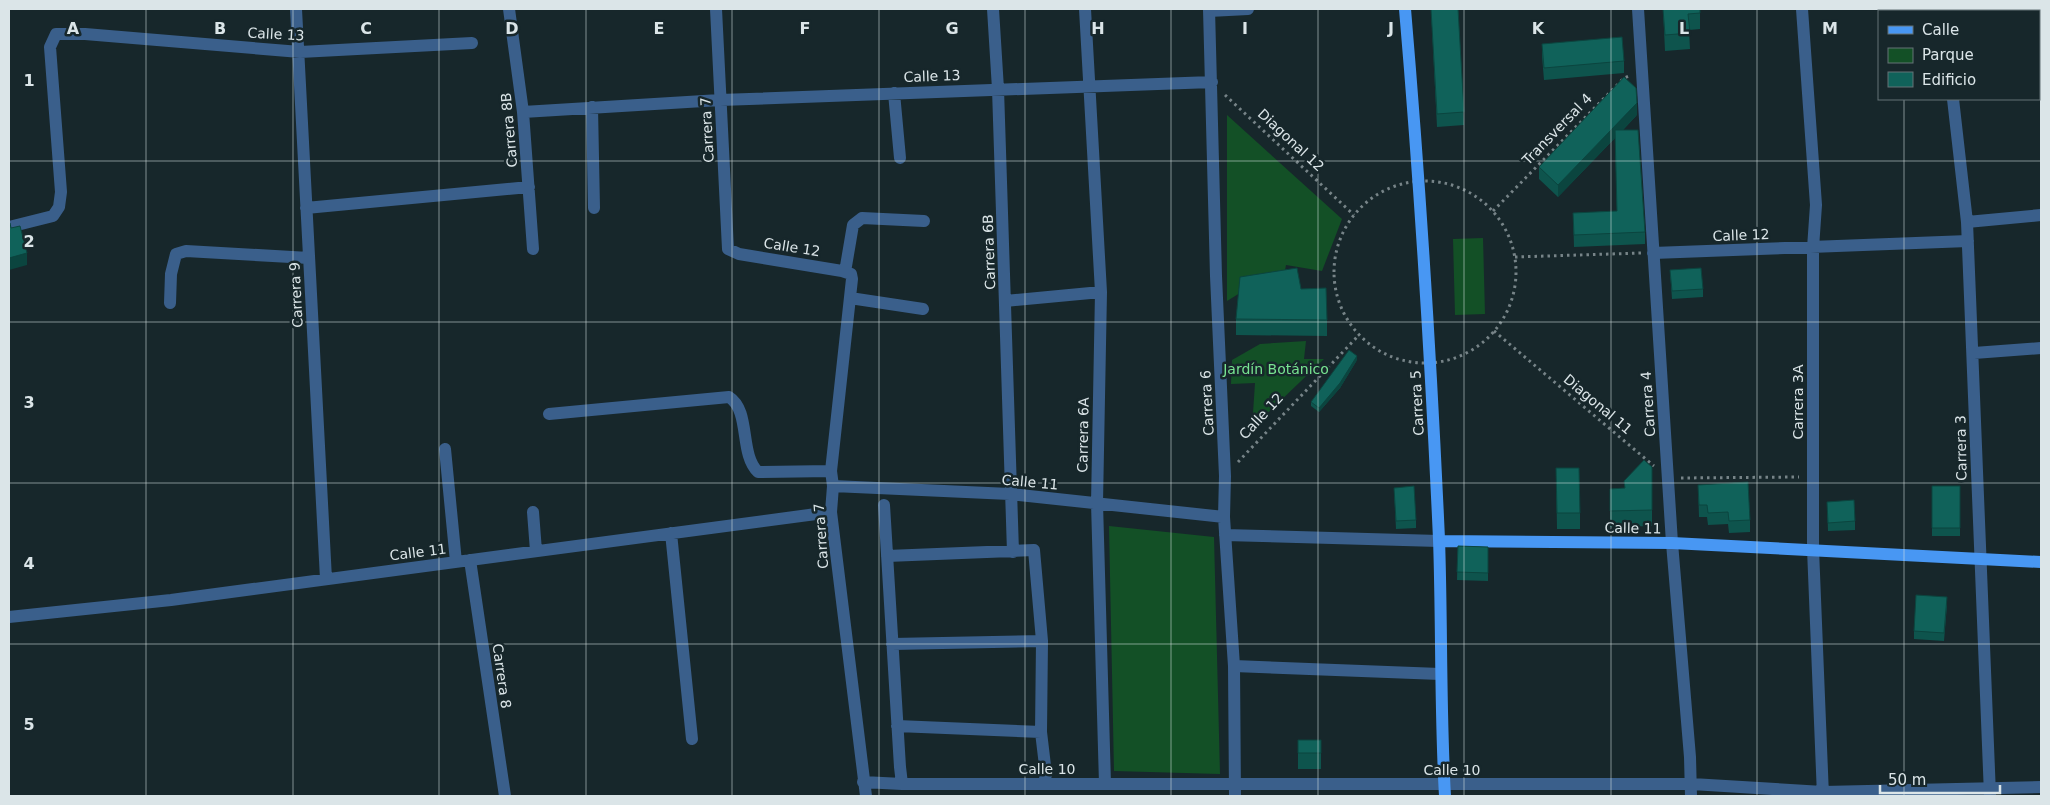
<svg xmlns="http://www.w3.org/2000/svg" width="2050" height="805" font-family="'DejaVu Sans',sans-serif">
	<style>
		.green { fill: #135026 }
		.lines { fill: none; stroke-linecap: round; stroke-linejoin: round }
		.path { stroke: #778488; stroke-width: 3; stroke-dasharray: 2.5 4; stroke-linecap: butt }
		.minor { stroke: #3a5f8b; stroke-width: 12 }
		.major { stroke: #4897f3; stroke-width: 12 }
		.wall { fill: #0e544d }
		.shaded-wall { fill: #0b453f }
		.building { fill: #10625a; stroke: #0b453f }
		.grid { fill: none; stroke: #dbe5e8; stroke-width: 1; stroke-opacity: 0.55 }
		.labels { text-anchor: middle; stroke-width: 5; stroke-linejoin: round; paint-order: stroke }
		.street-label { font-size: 14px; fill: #dbe5e8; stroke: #17272b }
		.park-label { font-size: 14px; fill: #78e491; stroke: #17272b }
		.grid-label { font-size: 16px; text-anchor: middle; font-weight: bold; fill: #dbe5e8; stroke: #17272b; stroke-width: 5; stroke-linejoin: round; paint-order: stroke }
	</style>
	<rect width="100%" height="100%" fill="#17272b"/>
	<!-- green -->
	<path class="green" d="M1227,115L1342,219L1322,271L1286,265L1282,286L1240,293L1227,301Z
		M1483,238L1485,314L1455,315L1453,239Z
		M1306,341L1304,359H1324L1252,428L1255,383L1231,384L1232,360L1260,344Z
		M1109,526L1214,537L1220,774L1114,771Z"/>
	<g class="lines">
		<!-- path -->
		<path class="path" d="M1225,95L1354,215
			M1334 272a91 91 0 1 1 182 0a91 91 0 1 1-182 0Z
			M1493,211L1624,78L1629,76
			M1515,257L1642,253
			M1494,331L1654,466
			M1238,462L1359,335
			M1681,478L1799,477"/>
		<!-- minor -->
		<path class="minor" d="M296,9L326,579
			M509,9L523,112L533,249
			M716,9L728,249L739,254L842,271L851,274L852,279L831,471L833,486L831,512L866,796
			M993,9L998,89L1013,552
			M1085,9L1101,292L1097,503L1105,784
			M1209,9L1216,276L1225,476L1224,517L1234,666L1235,796
			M1638,9L1672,543L1690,757L1691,796
			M1802,9L1816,205L1813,248V549L1823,796
			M1947,9V11
			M1209,11L1248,9
			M2039,80L2041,79
			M894,93L900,158
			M1953,99L1967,222L1990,795
			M592,107L594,208
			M523,112L720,100L1212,82
			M306,208L529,187
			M1967,222L2041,215
			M9,227L53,216L59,207L61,192L50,47L56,34H85L300,52L472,43
			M1653,253L1968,241
			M845,272L853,225L862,218L924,221
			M850,298L923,309
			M1005,301L1101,292
			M170,303L171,274L176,254L186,251L309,258
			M1974,353L2041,348
			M549,414L729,397C751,411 739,454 758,472L831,471
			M445,449L456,562
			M833,486L1010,494L1224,517
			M884,505L900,767L902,784
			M533,512L536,551
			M671,533L692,739
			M1225,535L1439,541
			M887,556L1034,550L1042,641L1041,732L1046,774L1044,784
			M470,560L505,796
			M9,617L171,600L831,512
			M892,644L1042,641
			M1234,666L1440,674
			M897,726L1041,732
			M863,782L902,784H1692L1823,792L2041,787"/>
		<!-- major -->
		<path class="major" d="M1405,9C1420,185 1431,362 1439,539C1442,625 1440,710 1445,796
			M1439,541L1672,543L2041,562"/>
	</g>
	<!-- wall -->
	<path class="wall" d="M1431,9H1458L1464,125L1437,127Z
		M1663,9H1700V29L1689,30L1690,49L1665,51Z
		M1542,44L1624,61V73L1544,80L1542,56Z
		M1637,115L1623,130L1645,232V244L1574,247L1573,213L1617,211L1615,138L1558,197L1539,179V167Z
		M1670,270L1703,289V297L1672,299Z
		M1301,289L1327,320V336L1236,335V319Z
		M1357,360L1340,388L1319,412L1311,406V402Z
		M1652,467V526L1610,527V489L1624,488Z
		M1556,468L1580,513V529H1557Z
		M1698,485L1750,520V532L1729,533L1728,524L1708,525L1707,517H1699Z
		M1932,486H1960V536H1932Z
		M1394,488L1416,520V528L1396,529Z
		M1827,502L1855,521V530L1828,531Z
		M1458,546L1488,547V581L1457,580Z
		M1947,605L1944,641L1914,639V631Z
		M1298,740H1321V769H1298Z"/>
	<!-- shaded-wall -->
	<path class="shaded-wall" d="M1637,103V115L1558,197V185Z
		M27,253V265L9,270V258Z
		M1357,356V360L1340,388L1319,412V408Z"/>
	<!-- building -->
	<path class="building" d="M1431,9H1458L1464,112L1437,114Z
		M1663,9H1700V13L1688,14L1690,33L1665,35Z
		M1622,37L1624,61L1544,68L1542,44Z
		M1624,77L1636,88L1637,103L1558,185L1539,167Z
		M1615,130H1638L1645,232L1574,235L1573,213L1617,211Z
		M9,223H10L11,228L20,226L27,253L9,258Z
		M1297,268L1301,289L1326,288L1327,320L1236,319L1240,277Z
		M1701,268L1703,289L1672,291L1670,270Z
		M1349,350L1357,356L1340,383L1319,408L1311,402Z
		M1644,460L1652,467V510L1610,511V489L1625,488L1624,481Z
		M1556,468H1579L1580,513H1557Z
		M1748,482L1750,520L1729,521L1728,512L1708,513L1707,505H1699L1698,485Z
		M1414,486L1416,520L1396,521L1394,488Z
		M1932,486H1960V528H1932Z
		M1854,500L1855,521L1828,523L1827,502Z
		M1458,546L1488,547V573L1457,572Z
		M1916,595L1947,597L1944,633L1914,631Z
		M1298,740H1321V753H1298Z"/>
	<!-- grid -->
	<path class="grid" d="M146,9V796M293,9V796M439,9V796M586,9V796M732,9V796M879,9V796M1025,9V796M1171,9V796M1318,9V796M1464,9V796M1611,9V796M1757,9V796M1904,9V11M1904,99V796M9,161H2041M9,322H2041M9,483H2041M9,644H2041"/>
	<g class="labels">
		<!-- street labels -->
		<g class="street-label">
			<text transform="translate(276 34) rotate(3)" y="5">Calle 13</text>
			<text transform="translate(932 76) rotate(-2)" y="5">Calle 13</text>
			<text transform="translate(1557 129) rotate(-46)" y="5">Transversal 4</text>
			<text transform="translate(509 130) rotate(-95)" y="5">Carrera 8B</text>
			<text transform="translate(707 130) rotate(-93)" y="5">Carrera 7</text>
			<text transform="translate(1291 140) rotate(43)" y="5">Diagonal 12</text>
			<text transform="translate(1741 235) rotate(-2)" y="5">Calle 12</text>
			<text transform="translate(792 247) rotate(9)" y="5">Calle 12</text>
			<text transform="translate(989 252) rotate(-92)" y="5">Carrera 6B</text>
			<text transform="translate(296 295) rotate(-93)" y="5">Carrera 9</text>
			<text transform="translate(1798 402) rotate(-90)" y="5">Carrera 3A</text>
			<text transform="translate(1207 403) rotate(-93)" y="5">Carrera 6</text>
			<text transform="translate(1417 403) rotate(-93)" y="5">Carrera 5</text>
			<text transform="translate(1598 404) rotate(40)" y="5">Diagonal 11</text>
			<text transform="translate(1648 404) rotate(-94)" y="5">Carrera 4</text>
			<text transform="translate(1261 416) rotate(-47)" y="5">Calle 12</text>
			<text transform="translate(1083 435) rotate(-89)" y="5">Carrera 6A</text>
			<text transform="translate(1961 448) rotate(-91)" y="5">Carrera 3</text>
			<text transform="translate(1030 482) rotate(5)" y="5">Calle 11</text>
			<text transform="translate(1633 528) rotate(1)" y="5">Calle 11</text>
			<text transform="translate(821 536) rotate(-94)" y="5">Carrera 7</text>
			<text transform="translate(418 552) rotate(-7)" y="5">Calle 11</text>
			<text transform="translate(502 676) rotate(82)" y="5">Carrera 8</text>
			<text x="1047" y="774">Calle 10</text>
			<text x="1452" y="775">Calle 10</text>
		</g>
		<!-- park labels -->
		<g class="park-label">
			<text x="1276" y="374">Jardín Botánico</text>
		</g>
	</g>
	<g class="grid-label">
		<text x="73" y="34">A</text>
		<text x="220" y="34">B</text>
		<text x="366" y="34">C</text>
		<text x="512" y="34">D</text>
		<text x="659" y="34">E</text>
		<text x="805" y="34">F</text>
		<text x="952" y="34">G</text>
		<text x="1098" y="34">H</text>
		<text x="1245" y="34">I</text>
		<text x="1391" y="34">J</text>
		<text x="1538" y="34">K</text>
		<text x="1684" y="34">L</text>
		<text x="1830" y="34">M</text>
		<text x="29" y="86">1</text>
		<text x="29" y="247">2</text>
		<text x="29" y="408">3</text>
		<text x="29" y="569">4</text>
		<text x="29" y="730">5</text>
	</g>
	<!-- border -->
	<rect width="2050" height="805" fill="none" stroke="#dbe5e8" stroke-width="20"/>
	<!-- legend -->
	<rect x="1878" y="10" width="162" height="90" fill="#17272b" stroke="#657377"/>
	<rect x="1888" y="26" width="25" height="8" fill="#4897f3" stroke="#657377"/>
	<text x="1922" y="35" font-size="15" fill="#dbe5e8">Calle</text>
	<rect x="1888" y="48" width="25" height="15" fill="#135026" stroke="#657377"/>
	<text x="1922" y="60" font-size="15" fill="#dbe5e8">Parque</text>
	<rect x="1888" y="72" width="25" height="15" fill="#10625a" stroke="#657377"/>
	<text x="1922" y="85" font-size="15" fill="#dbe5e8">Edificio</text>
	<!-- scale -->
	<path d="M1880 785v8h120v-8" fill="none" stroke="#dbe5e8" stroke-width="2.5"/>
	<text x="1888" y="785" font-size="15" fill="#dbe5e8" stroke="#17272b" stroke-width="4" paint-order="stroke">50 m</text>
</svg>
